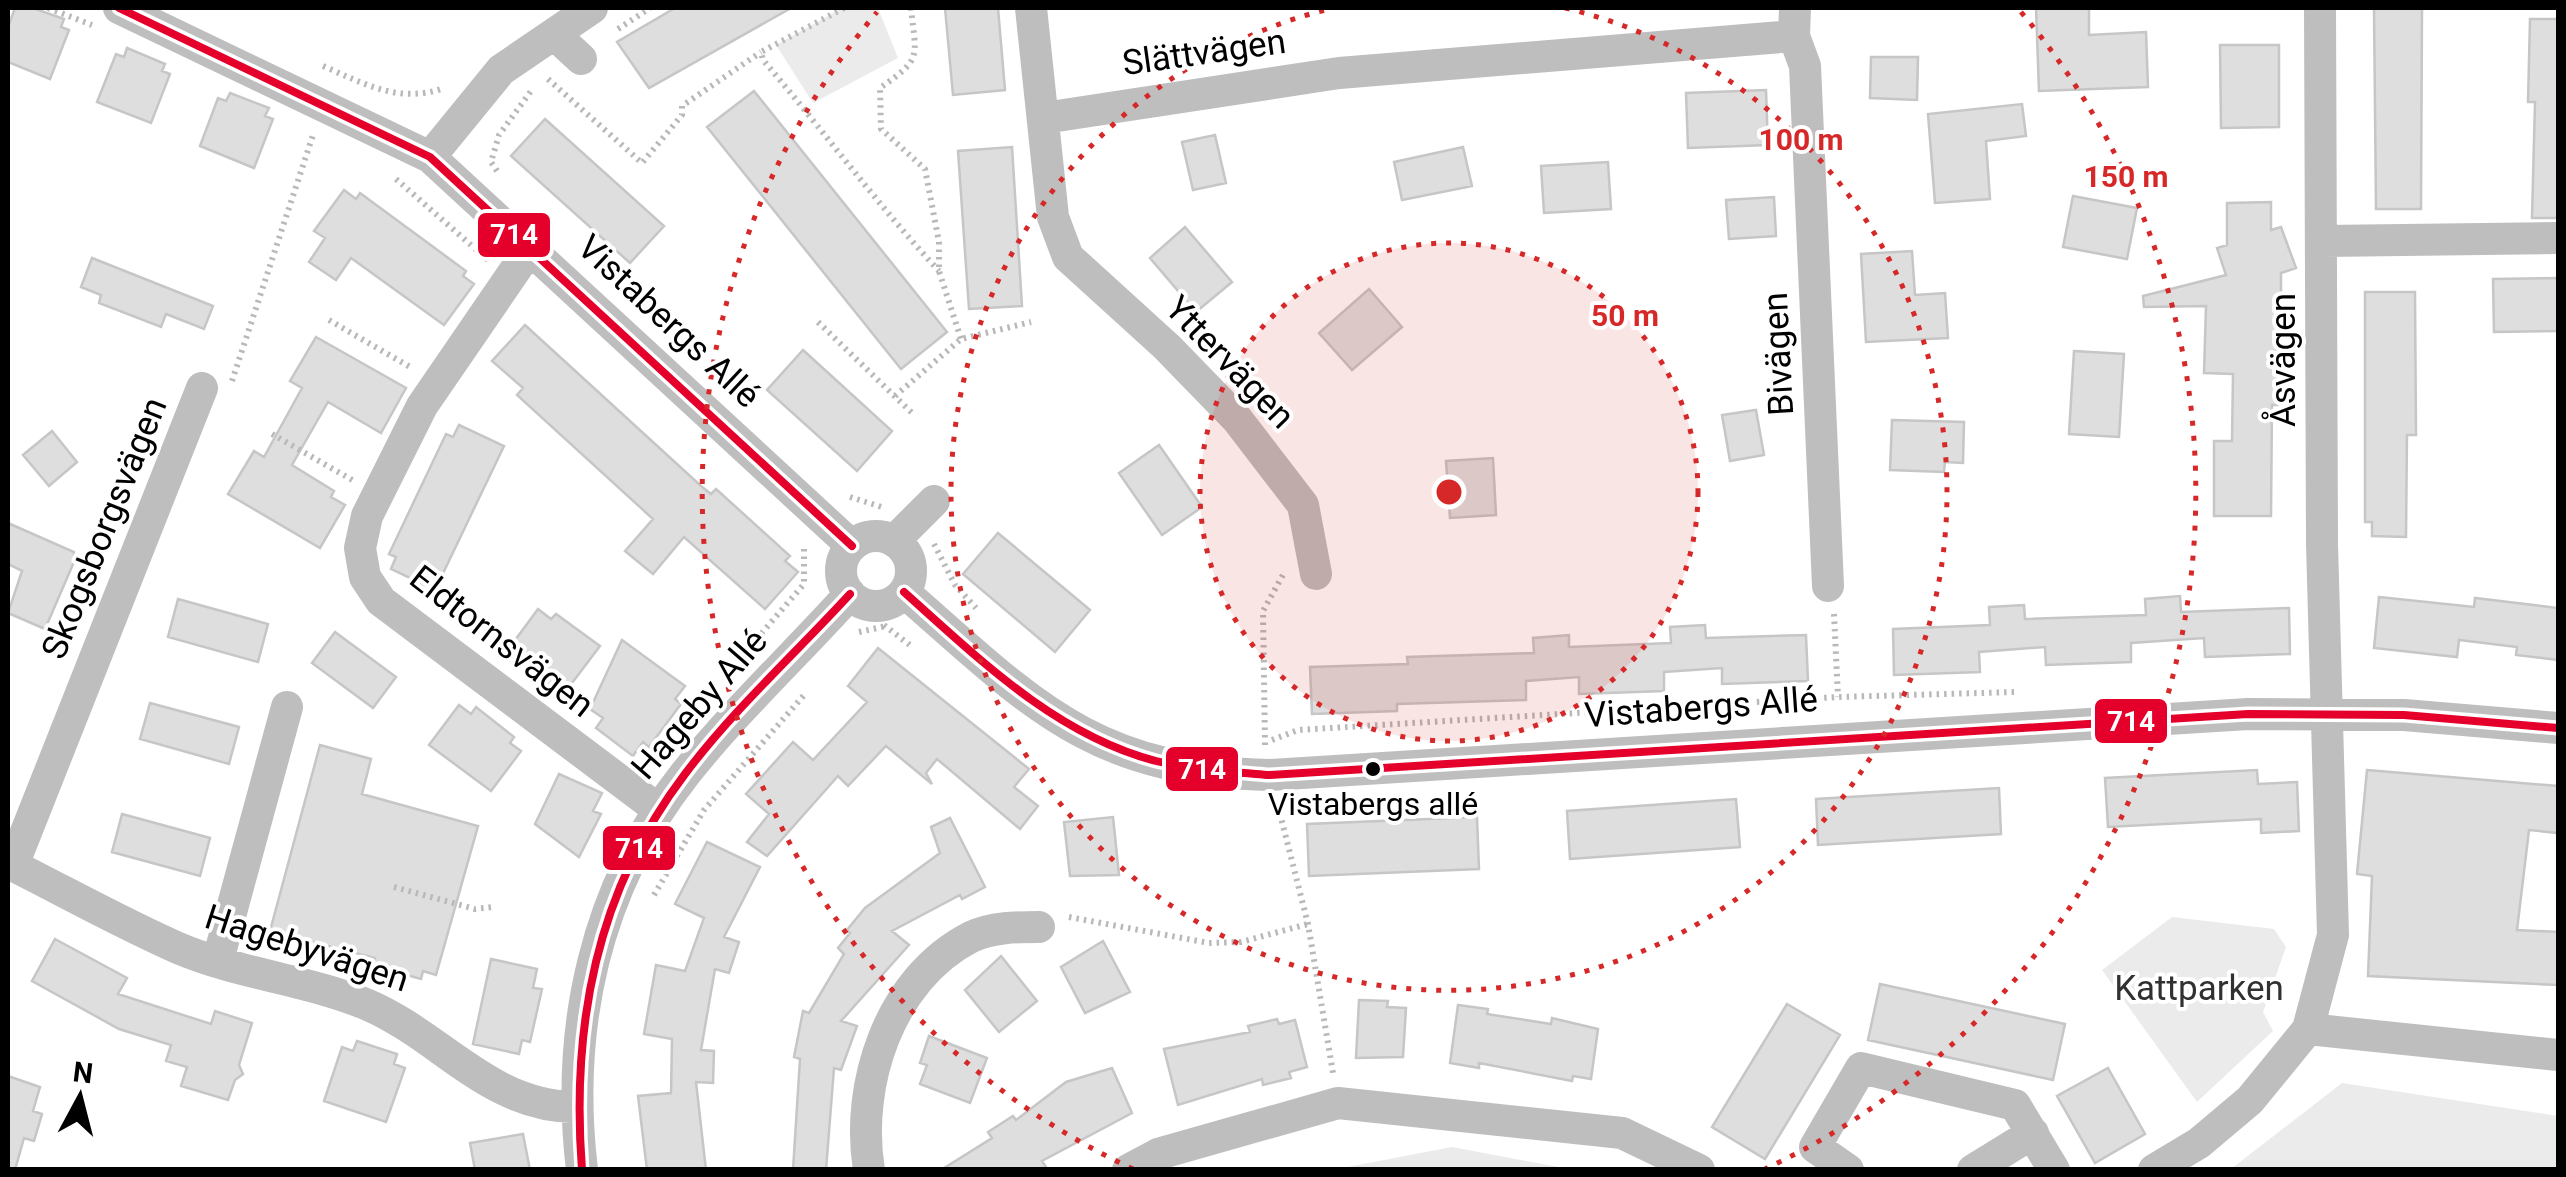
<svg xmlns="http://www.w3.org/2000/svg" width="2566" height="1177" font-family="Roboto,sans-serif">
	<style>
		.green { fill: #ebebeb }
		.building { fill: #dedede; stroke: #c6c6c6; stroke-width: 2.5 }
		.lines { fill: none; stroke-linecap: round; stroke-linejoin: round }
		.path { stroke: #b9b9b9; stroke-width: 6; stroke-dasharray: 2.5 5; stroke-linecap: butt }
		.minor { stroke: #bebebe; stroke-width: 32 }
		.bus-1-casing { stroke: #fff; stroke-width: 15 }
		.bus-1 { stroke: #e4002b; stroke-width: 8 }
		.ring { fill: none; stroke: #d62828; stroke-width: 5; stroke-dasharray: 5 10 }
		.bus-dot { fill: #000; stroke: #fff; stroke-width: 4 }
		.labels { text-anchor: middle; stroke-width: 8; stroke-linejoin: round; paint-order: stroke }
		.bus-label { font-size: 32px; fill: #000; stroke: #fff }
		.street-label { font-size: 35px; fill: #000; stroke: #fff }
		.park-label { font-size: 35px; fill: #313131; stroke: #fff }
		.centre { fill: #d62828; stroke: #fff; stroke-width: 5 }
		.ring-label { font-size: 30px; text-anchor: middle; font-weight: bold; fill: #d62828; stroke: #fff; stroke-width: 8; stroke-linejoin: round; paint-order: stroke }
		.line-badge { stroke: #fff; stroke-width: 4 }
		.badge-label { font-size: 28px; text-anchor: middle; font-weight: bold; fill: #fff }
	</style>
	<rect width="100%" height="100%" fill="#fff"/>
	<!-- green -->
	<path class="green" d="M842,8H878L898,58L813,103L776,45Z
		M2172,917L2274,929L2286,947L2263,1012L2273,1031L2197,1102L2102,970Z
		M2342,1083L2558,1116V1169H2231Z
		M1452,1147L1569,1169H1337Z"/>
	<!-- building -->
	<path class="building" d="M15,8H33L64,19L61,27L69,30L50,79L8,62V27Z
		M675,8H791L649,88L617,42Z
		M945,8H998L1005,90L953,95Z
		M2036,8H2089V35L2146,32L2148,87L2039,91Z
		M2374,8H2422L2421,209H2376Z
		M2530,19H2558V218H2532L2535,102H2528Z
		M2220,45H2279V127L2221,128Z
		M127,48L165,64L162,71L170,74L151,123L97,102L116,54L124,57Z
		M1871,57H1918L1917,100L1870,98Z
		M1766,90L1768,145L1688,148L1686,93Z
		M754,91L947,332L901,369L707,127Z
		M230,93L269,108L265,116L273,119L254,168L200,146L218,98L226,101Z
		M2022,104L2026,136L1986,141L1990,199L1935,203L1928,114Z
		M545,119L664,226L630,263L511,156Z
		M1215,135L1226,183L1193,190L1182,142Z
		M1012,147L1022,306L969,309L958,151Z
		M1463,147L1472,186L1402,200L1394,162Z
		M1608,162L1611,209L1544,213L1541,166Z
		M344,190L356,199L360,193L466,271L463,276L474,284L444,325L351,258L336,280L309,262L325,238L314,231Z
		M2073,196L2137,208L2127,259L2063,247Z
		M1774,197L1776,236L1729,239L1726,200Z
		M2271,202V230L2281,227L2296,268L2281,273V376L2279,405H2272L2271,516H2214V441H2232L2233,374L2204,373L2206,306L2144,307L2143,296L2226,275L2217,248L2227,245V203Z
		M1185,227L1232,282L1196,312L1150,258Z
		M1912,251L1915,295L1945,293L1948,338L1866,342L1861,254Z
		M92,258L213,306L204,329L166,314L161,327L99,303L101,295L81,287Z
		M2558,278V331L2494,332L2493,279Z
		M1369,289L1402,327L1352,370L1319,333Z
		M2365,292H2415L2416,435H2407L2406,537L2372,536V522H2365Z
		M525,325L701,486L711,494L716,489L790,556L785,561L798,572L765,609L684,537L653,574L625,551L653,519L517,395L523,388L492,361Z
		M316,337L406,388L381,433L328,402L292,465L334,491L331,497L345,505L320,548L228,494L254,451L264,457L302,388L290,381Z
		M803,350L892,431L857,471L767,390Z
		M2074,351L2124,354L2119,437L2069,434Z
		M1756,410L1764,455L1730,461L1722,415Z
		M1892,420L1964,422L1963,463L1945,462L1944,472L1890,470Z
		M459,425L504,446L435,590L391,569L396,557L389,554L446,434L453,437Z
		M52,431L77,462L49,486L23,455Z
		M1159,445L1202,507L1162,535L1119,473Z
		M1493,458L1496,515L1450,518L1446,461Z
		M8,523L74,552V562L45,629L8,613L22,571L8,564Z
		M998,533L1090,610L1055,652L963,574Z
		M2180,596L2181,612L2289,608L2290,654L2205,657L2204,638L2131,643V662L2046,665L2045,647L1979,652L1980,672L1894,675L1893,629L1990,625L1989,607L2024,605L2025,619L2146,615L2145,599Z
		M2379,597L2474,607L2475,598L2558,608V660L2516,655L2517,647L2459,640L2457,657L2374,648Z
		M178,599L268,624L258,662L168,637Z
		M538,609L551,619L556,614L600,646L566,691L560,686L557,691L517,662L522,656L510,647Z
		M1705,625L1706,638L1806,635L1808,681L1722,684V668L1664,672V691L1579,694V677L1526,681V700L1397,704V711L1312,714L1310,667L1408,664L1407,657L1534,653L1533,638L1569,635V647L1671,643L1670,627Z
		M335,632L396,677L373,708L312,663Z
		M622,640L685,686L675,699L681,704L649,747L643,742L633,756L596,728L603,718L590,709Z
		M878,648L1029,769L1014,787L1038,806L1020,829L937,759L926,773L932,784L886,746L848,786L838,776L767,856L747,842L769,814L746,794L793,742L813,760L867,702L848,686Z
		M150,703L239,727L229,764L140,739Z
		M459,705L471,714L476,707L514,737L510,743L521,751L491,791L429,745Z
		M320,745L371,759L362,794L478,826L436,975L423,971L421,979L392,971L372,965L375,958L270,931Z
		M2257,770L2258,784L2297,782L2299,831L2261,833V819L2108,827L2105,778Z
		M2367,770L2558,786V833L2529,830L2517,930L2558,932V985L2368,976L2372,876L2357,874Z
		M559,774L602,793L593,811L601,814L579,857L535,824Z
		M1999,788L2001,834L1818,845L1816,799Z
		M1736,799L1740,847L1570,859L1567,811Z
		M122,814L210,838L200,876L112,852Z
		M1113,817L1119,875L1070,876L1064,822Z
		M1477,817L1479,869L1309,876L1307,824Z
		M950,818L985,887L962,899L960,895L892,931L909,945L841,1021L857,1026L841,1070L834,1068L826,1170H793L800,1059L794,1057L803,1011L809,1013L844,954L838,948L850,933L847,930L865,908L940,853L931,827Z
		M707,842L760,867L724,937L739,942L729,973L715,969L701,1050L714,1051L713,1083L696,1082L706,1170H647L638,1096L671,1093L672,1039L644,1034L656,965L685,971L704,918L675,904Z
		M55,939L127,978L118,994L211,1024L215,1011L252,1023L239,1065L243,1074L235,1080L228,1100L181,1086L187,1067L166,1061L171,1045L119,1029L32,981Z
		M1103,941L1130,992L1085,1013L1061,967Z
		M1001,956L1037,1001L999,1032L965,990Z
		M491,959L537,969L533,988L542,989L530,1042L522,1040L519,1054L473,1044Z
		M1880,984L2065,1024L2053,1080L1868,1040Z
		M1359,1000L1388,1001L1387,1007L1406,1008L1403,1057L1356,1058Z
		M1787,1004L1840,1035L1765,1159L1712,1127Z
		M1458,1005L1488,1009L1487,1014L1551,1024L1552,1018L1598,1029L1591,1079L1573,1076L1572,1081L1479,1063V1068L1450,1063Z
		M1277,1019L1279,1024L1295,1020L1307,1067L1289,1072L1291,1078L1263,1085L1262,1079L1178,1105L1164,1049L1250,1032L1248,1026Z
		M929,1036L987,1058L970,1103L920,1084L927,1065L920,1063Z
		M357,1041L397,1054L394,1064L405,1068L386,1122L324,1101L342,1047L353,1051Z
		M1112,1068L1132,1113L1042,1161L1048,1170H941L992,1138L988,1132L1013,1116L1016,1120L1066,1082Z
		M2108,1068L2145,1134L2095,1163L2057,1096Z
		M8,1076L40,1087L33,1111L42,1114L34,1141L24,1138L15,1170H8Z
		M523,1134L530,1170H475L470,1143Z"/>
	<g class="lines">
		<!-- path -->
		<path class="path" d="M48,8L92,25
			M844,8L761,52L763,60C823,130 876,203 939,271
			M911,8C916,58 923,58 880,88L881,129L925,169L939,242V271L961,339
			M618,29L650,8
			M323,66C365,84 399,104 444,88
			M548,79L642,163L682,115V106L761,52
			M497,171L491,162L499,135L531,91
			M396,179L488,260
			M329,320L410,367
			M818,322L912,413
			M232,381L314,132
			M895,396L961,339L1031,322
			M272,434L354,481
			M850,497L885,508
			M934,544L955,585L976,608
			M1834,614L1838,697
			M884,625L911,646
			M859,632L886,626
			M742,656L804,584V548
			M1272,740L1298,730L1838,697L2016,692
			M1265,745L1263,611L1284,573
			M1278,806L1308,924L1333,1073
			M394,887L475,909L493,907
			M654,895L704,810L805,694
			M1069,917L1209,943L1241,942L1308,924"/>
		<!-- minor -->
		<path class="minor" d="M119,8L430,157L852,546
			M1031,8L1053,217L1068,257L1167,347L1237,419L1303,505L1316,574
			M1795,8L1794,36L1805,66L1828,586
			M554,34L581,59
			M1044,118L1339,73L1794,36
			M430,157L501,70L592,8
			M2324,241L2558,238
			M531,247L422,406L367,516L360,548L365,577L381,601L659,810
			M841 571a35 35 0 1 1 70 0a35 35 0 1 1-70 0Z
			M894,541L934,501
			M904,592C1030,702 1091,772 1270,775L2248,714L2404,715L2558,728
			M8,863C64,891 121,923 178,948C239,974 308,980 368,1005C442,1037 490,1107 576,1107
			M13,865L202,388
			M218,960L287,707
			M2308,1029L2558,1055
			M582,1170C565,1028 595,888 685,774C735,711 796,654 850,594
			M869,1170C855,1085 889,979 971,937C992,927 1017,927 1039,927
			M1128,1170L1158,1154L1338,1103L1622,1133L1699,1170
			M1848,1170L1815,1147L1861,1068L2015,1105L2054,1170
			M1973,1170L2033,1133
			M2154,1170L2199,1143L2250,1100L2308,1029L2333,935L2322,544L2320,8"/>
		<!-- bus-1 casing -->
		<g class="bus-1-casing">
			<path id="bus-1" d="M119,8L430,157L852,546
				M904,592C979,659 1056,735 1156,761C1194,770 1232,772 1270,775L2248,714L2404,715L2558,728
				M582,1170C571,1026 596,891 685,774C734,709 795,654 850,594"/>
		</g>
		<!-- bus-1 -->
		<use href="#bus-1" class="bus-1"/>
	</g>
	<!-- distance rings -->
	<circle cx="1449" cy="492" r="249" fill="#d62828" fill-opacity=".12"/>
	<g class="ring">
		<circle cx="1449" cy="492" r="249"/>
		<path d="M1565 8A498 498 0 1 1 1333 8"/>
		<path d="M1133 1169A747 747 0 0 1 877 12M2021 12A747 747 0 0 1 1765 1169"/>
	</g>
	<!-- markers -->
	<circle class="bus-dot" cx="1373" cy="769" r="9"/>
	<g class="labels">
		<!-- bus labels -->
		<g class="bus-label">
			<text x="1373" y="815">Vistabergs allé</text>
		</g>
		<!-- street labels -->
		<g class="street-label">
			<text transform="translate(1204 52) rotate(-8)" y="12">Slättvägen</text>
			<text transform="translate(669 321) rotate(43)" y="12">Vistabergs Allé</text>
			<text transform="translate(1778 354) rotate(-93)" y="12">Bivägen</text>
			<text transform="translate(2283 360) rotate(-90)" y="12">Åsvägen</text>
			<text transform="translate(1230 362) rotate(46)" y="12">Yttervägen</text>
			<text transform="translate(104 528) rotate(-68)" y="12">Skogsborgsvägen</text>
			<text transform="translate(502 641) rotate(38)" y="12">Eldtornsvägen</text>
			<text transform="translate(699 704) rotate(-49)" y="12">Hageby Allé</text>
			<text transform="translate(1701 707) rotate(-4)" y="12">Vistabergs Allé</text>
			<text transform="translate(307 948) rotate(18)" y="12">Hagebyvägen</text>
		</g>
		<!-- park labels -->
		<g class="park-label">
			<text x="2199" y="1000">Kattparken</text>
		</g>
	</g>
	<circle cx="1449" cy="492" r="15" class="centre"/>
	<g class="ring-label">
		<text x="1801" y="150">100 m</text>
		<text x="2126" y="187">150 m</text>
		<text x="1625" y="326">50 m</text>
	</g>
	<g class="line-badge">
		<rect x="476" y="211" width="76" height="48" rx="10" fill="#e4002b"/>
		<rect x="2093" y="697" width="76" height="48" rx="10" fill="#e4002b"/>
		<rect x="1164" y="745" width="76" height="48" rx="10" fill="#e4002b"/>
		<rect x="601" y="824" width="76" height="48" rx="10" fill="#e4002b"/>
	</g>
	<g class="badge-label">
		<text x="514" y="244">714</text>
		<text x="2131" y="731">714</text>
		<text x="1202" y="779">714</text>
		<text x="639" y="858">714</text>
	</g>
	<!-- border -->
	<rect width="2566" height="1177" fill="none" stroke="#000000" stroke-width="20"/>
	<!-- north arrow -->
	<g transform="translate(80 1097) rotate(7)" stroke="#ffffff" stroke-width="8" paint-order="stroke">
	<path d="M0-8L18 38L0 25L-18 38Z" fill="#000000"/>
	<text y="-15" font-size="28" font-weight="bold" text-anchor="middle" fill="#000000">N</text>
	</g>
</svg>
